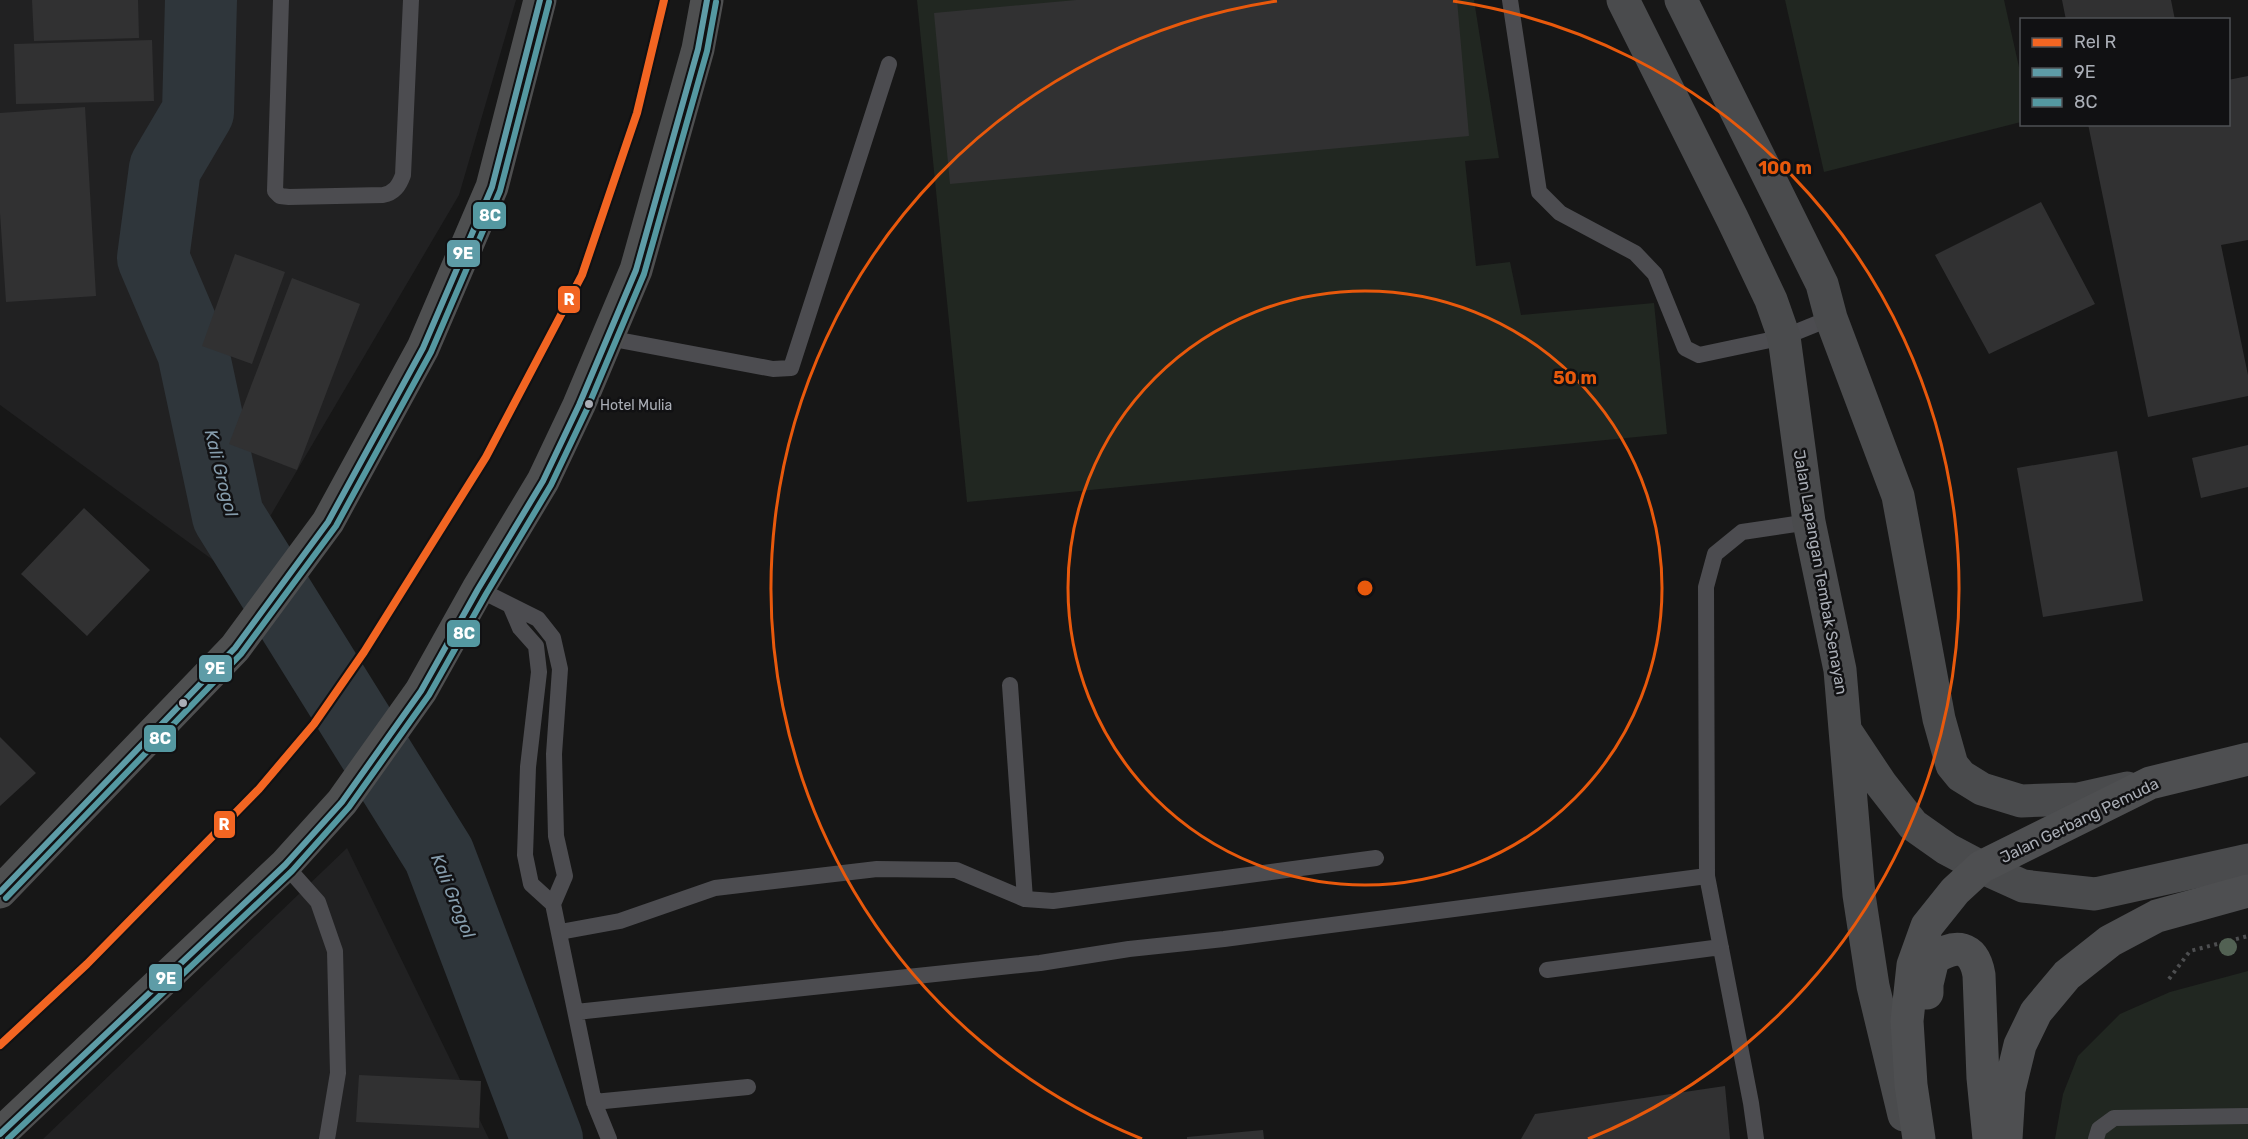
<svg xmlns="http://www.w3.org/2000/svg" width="2248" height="1139" font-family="Rubik,sans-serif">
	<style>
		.built { fill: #212122 }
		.green { fill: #212721 }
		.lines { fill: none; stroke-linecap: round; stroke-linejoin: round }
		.river { stroke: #2f363b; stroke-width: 72 }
		.building { fill: #313132 }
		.path { stroke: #4d4e50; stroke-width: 4; stroke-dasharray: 3 4.5; stroke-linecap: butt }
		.lane { stroke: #4c4c50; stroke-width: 16 }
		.secondary { stroke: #4a4b4d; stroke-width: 33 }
		.primary { stroke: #4e4f51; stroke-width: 33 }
		.highway { stroke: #4e4f50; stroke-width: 33 }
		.bus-1-casing { stroke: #111113; stroke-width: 10 }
		.bus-2-casing { stroke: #111113; stroke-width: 10 }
		.bus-1 { stroke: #5e9ca7; stroke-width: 6 }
		.bus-2 { stroke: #5498a1; stroke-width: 6 }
		.rail-1-casing { stroke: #111113; stroke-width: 12 }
		.rail-1 { stroke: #f26522; stroke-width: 8 }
		.tree { fill: #526153 }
		.ring { fill: none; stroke: #e8590c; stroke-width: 3 }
		.bus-dot { fill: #aaaeb6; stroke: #111113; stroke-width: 2 }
		.labels { text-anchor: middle; stroke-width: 5; stroke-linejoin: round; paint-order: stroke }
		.bus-label { font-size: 14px; fill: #aaaeb6; stroke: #111113; text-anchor: start }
		.street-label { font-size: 16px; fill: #aaaeb6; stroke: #111113 }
		.water-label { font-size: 18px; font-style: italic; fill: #859cac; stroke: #111113 }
		.centre { fill: #e8590c; stroke: #111113; stroke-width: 3 }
		.ring-label { font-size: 18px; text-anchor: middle; font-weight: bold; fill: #e8590c; stroke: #111113; stroke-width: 5; stroke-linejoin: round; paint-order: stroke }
		.line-badge { stroke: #111113; stroke-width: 2 }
		.badge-label { font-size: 16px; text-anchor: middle; font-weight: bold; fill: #fff }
	</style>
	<rect width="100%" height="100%" fill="#171717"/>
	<!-- built -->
	<path class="built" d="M0,0H516L459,195L235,576L0,405Z
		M347,848L489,1139H43Z"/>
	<!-- green -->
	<path class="green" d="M917,0H1474L1499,158L1465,161L1476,266L1510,262L1521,315L1654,303L1667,434L967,502Z
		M1785,0H2004L2021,76V122L1824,172Z
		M2248,971V1139H2055L2063,1094L2078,1056L2120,1014L2170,992Z"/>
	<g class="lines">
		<!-- river -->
		<path class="river" d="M201,0L198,112L165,168L153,258L193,352L228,516L439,855L547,1139"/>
	</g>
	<!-- building -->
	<path class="building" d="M32,0H138L139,38L34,41Z
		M1076,0H1457L1469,136L950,184L934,13Z
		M2062,0H2171L2175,20H2066Z
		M152,40L154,101L16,104L14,44Z
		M2248,76V240L2221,245L2248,375V396L2148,417L2088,124H2228V80Z
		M85,107L96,296L6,302L0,213V113Z
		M2041,202L2095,304L1989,354L1935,255Z
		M235,254L285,272L252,364L202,346Z
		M292,278L360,304L297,470L229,444Z
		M2248,445V487L2201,498L2192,458Z
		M2117,451L2143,601L2043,617L2017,468Z
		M84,508L150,570L87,636L21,574Z
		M0,737L36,773L0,806Z
		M359,1075L481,1081L479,1128L356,1122Z
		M1725,1086L1730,1139H1521L1535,1114Z
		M1263,1130L1264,1139H1187V1137Z"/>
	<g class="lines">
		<!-- path -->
		<path class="path" d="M2169,979L2190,951L2248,936"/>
		<!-- lane -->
		<path class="lane" d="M281,0L275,191L280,196L289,197L383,195C394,193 399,186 403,175L411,0
			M1510,0L1539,192L1560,213L1635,253L1655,274L1685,348L1699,355L1784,337L1831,318
			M608,338L773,369L791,368L889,64
			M478,589L538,619L553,638L560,669L554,754L556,836L565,876L553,904
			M511,607L520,628L536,646L539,672L528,767L525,855L531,884L553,904L594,1102L609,1139
			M1010,685L1025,899
			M285,865L318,902L335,951L338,1073L327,1139
			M560,932L620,921L715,888L877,869L956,870L1025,899L1053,901L1376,858
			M1547,970L1721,947
			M576,1012L1040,963L1129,949L1224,939L1707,876
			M594,1102L748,1087
			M1756,1139L1751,1103L1707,876L1706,587L1715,554L1742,532L1809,522
			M2096,1139L2099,1129L2114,1118L2248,1116"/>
		<!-- secondary -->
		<path class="secondary" d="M1623,0L1733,220L1771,300L1784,337L1809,522L1840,670L1859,895L1873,986L1904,1115
			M1681,0L1822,284L1831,318L1898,496L1939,719L1952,765L1961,776L1982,789L2021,801L2078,799L2127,788
			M1847,733L1881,784L1913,825L1947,849L1981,867L2023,886L2095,894L2248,860"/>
		<!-- primary -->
		<path class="primary" d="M1927,993V984L1933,959C1956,943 1974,946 1979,975L1983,1078L1989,1139
			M1919,1139L1911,1085L1907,1021L1913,965L1927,926L1955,891L1981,867L2150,783L2248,759
			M2006,1139L2009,1090L2020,1045L2036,1012L2067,975L2110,941L2157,916L2248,891"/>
		<!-- highway -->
		<path class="highway" d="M0,892L235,648L328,522L423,348L492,187L540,0
			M0,1134L285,865L342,802L421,691L478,589L543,481L579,405L636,270L698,49L707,0"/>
		<!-- bus-1 casing -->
		<g class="bus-1-casing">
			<path id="bus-1" d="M0,892L235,648L328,522L423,348L492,187L540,0
				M0,1134L285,865L342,802L421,691L478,589L543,481L579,405L636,270L698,49L707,0"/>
		</g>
		<!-- bus-2 casing -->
		<g class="bus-2-casing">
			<path id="bus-2" d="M6,898L241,654L336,526L431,352L500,191L549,2
				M8,1139L292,871L349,807L429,695L486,594L551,485L587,409L644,274L707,51L716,2"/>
		</g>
		<!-- bus-1 -->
		<use href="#bus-1" class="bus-1"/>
		<!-- bus-2 -->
		<use href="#bus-2" class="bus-2"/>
		<!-- rail-1 casing -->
		<g class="rail-1-casing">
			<path id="rail-1" d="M0,1045L87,964L259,789L314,724L364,652L486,457L582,275L637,113L664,0"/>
		</g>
		<!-- rail-1 -->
		<use href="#rail-1" class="rail-1"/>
	</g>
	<!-- trees -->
	<circle class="tree" cx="2228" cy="947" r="9"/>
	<!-- distance rings -->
	<g class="ring">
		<circle cx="1365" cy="588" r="297"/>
		<path d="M1142 1139A594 594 0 0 1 1277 1M1453 1A594 594 0 0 1 1588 1139"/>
	</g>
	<!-- markers -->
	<g class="bus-dot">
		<circle cx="589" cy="404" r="5"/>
		<circle cx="183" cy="703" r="5"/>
	</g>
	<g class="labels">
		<!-- bus labels -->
		<g class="bus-label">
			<text x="600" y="410">Hotel Mulia</text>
		</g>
		<!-- street labels -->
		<g class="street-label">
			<text transform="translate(1821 572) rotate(80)" y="6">Jalan Lapangan Tembak Senayan</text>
			<text transform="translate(2079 820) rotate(-26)" y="6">Jalan Gerbang Pemuda</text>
		</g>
		<!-- water labels -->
		<g class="water-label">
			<text transform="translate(221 473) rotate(76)" y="6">Kali Grogol</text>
			<text transform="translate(453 896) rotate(68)" y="6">Kali Grogol</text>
		</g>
	</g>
	<circle cx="1365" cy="588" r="9" class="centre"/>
	<g class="ring-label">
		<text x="1785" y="174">100 m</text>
		<text x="1575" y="384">50 m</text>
	</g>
	<g class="line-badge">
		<rect x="472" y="201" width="35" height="29" rx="6" fill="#5498a1"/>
		<rect x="446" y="239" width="35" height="29" rx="6" fill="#5e9ca7"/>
		<rect x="557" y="285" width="24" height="29" rx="6" fill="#f26522"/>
		<rect x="446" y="619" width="35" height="29" rx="6" fill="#5498a1"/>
		<rect x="198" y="654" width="35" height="29" rx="6" fill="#5e9ca7"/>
		<rect x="143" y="724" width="34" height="29" rx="6" fill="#5498a1"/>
		<rect x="213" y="810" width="23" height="29" rx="6" fill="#f26522"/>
		<rect x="148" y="963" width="35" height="29" rx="6" fill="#5e9ca7"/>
	</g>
	<g class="badge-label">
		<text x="490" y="221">8C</text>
		<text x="463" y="259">9E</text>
		<text x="569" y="305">R</text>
		<text x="464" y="639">8C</text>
		<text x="215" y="674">9E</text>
		<text x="160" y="744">8C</text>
		<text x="224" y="830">R</text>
		<text x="166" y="984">9E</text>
	</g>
	<!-- legend -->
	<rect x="2020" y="18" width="210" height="108" fill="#111113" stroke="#4e5054" stroke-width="1.5"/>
	<rect x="2032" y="38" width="30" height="9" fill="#f26522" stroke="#4e5054" stroke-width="1.5"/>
	<text x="2074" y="48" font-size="18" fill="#aaaeb6">Rel R</text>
	<rect x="2032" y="68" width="30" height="9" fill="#5e9ca7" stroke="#4e5054" stroke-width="1.5"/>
	<text x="2074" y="78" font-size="18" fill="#aaaeb6">9E</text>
	<rect x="2032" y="98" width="30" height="9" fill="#5498a1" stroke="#4e5054" stroke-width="1.5"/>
	<text x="2074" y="108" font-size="18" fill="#aaaeb6">8C</text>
</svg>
